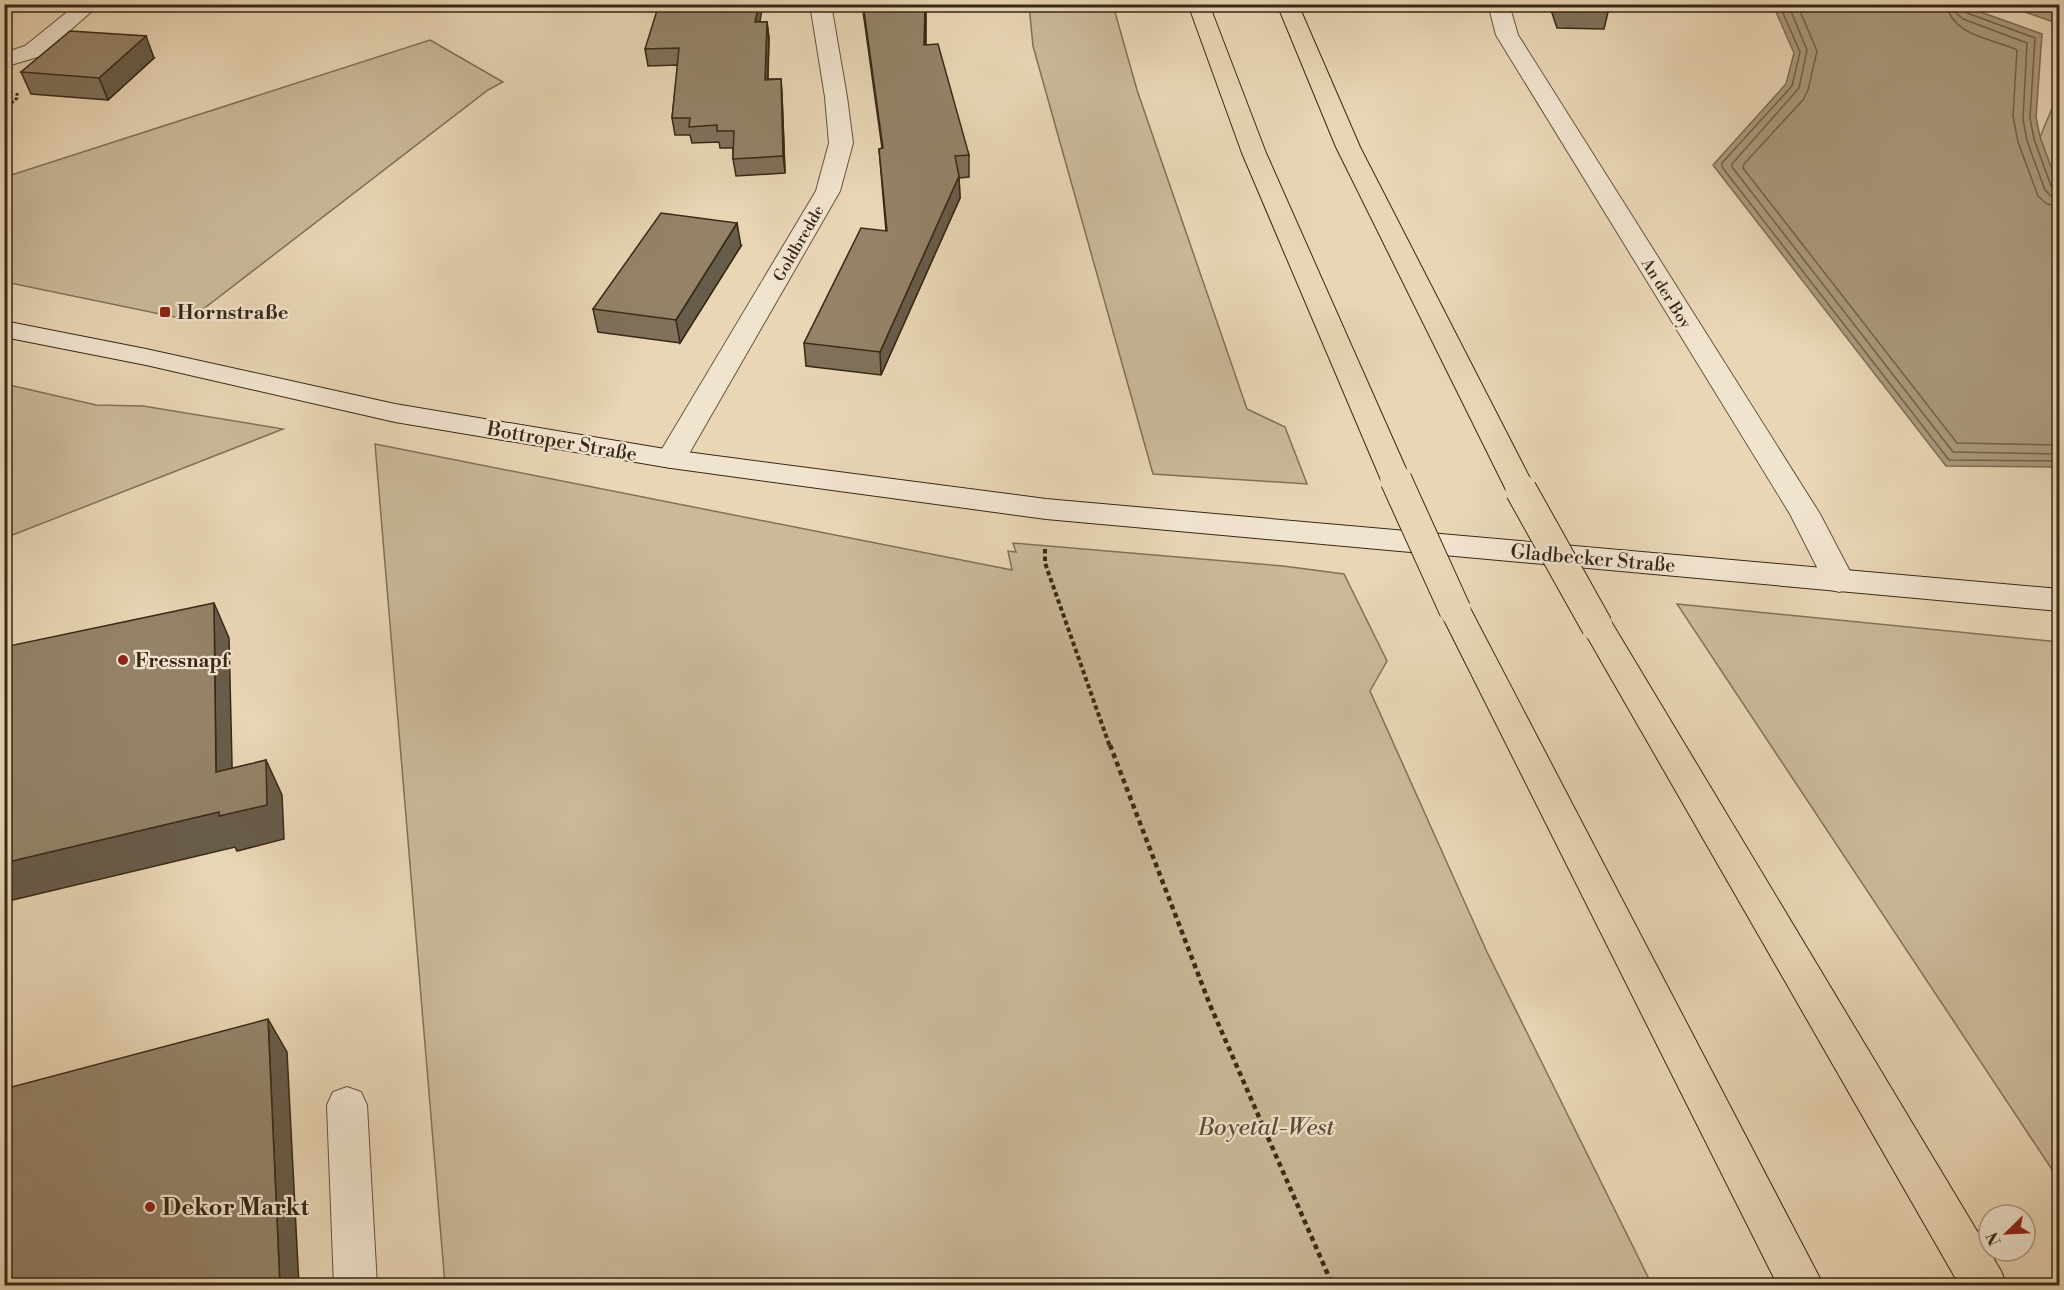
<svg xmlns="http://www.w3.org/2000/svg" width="2064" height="1290" font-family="'Libre Bodoni',serif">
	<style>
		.green { fill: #cbb99a; stroke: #817158; stroke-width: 1.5 }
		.water { fill: #ac9b7f; stroke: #7d6d55; stroke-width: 1.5 }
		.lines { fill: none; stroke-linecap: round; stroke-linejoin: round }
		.shore { stroke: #72624a; stroke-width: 1.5 }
		.service-casing { stroke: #64543e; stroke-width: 2 }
		.minor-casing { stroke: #64543e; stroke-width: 2 }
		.secondary-casing { stroke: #372916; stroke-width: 2 }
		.motorway-casing { stroke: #372916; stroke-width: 2 }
		.path-far2 { stroke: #372916; stroke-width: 3; stroke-dasharray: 3 2; stroke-linecap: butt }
		.path-far1 { stroke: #372916; stroke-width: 4; stroke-dasharray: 4.5 3; stroke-linecap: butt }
		.path { stroke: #372916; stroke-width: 4.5; stroke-dasharray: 5 4; stroke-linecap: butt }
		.service { fill: #f1e4cf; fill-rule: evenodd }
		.minor { fill: #f1e4cf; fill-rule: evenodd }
		.secondary { fill: #f1e4cf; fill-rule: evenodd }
		.motorway { fill: #e9d6b5; fill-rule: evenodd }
		.motorway-bridge-casing { stroke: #372916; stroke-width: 33; stroke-linecap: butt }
		.motorway-bridge { stroke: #e9d6b5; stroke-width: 31 }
		.wall { fill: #7f715a; stroke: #372916; stroke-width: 1.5 }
		.shaded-wall { fill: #685c4a; stroke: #372916; stroke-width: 1.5 }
		.building { fill: #948369; stroke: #372916; stroke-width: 1.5 }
		.poi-dot { fill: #8f2418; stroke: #f1e4cf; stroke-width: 2 }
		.labels { text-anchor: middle; stroke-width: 4.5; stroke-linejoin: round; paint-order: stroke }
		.far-street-label { font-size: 16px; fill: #372916; stroke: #f1e4cf }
		.poi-label { font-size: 20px; font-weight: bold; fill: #372916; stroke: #f1e4cf; text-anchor: start }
		.street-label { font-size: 20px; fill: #372916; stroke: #f1e4cf }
		.near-park-label { font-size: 24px; font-style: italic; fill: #5c4d37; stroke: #f1e4cf }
		.near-poi-label { font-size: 24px; font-weight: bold; fill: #372916; stroke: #f1e4cf; text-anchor: start }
	</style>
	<rect width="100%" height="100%" fill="#e9d6b5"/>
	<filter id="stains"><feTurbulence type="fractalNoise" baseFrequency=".00333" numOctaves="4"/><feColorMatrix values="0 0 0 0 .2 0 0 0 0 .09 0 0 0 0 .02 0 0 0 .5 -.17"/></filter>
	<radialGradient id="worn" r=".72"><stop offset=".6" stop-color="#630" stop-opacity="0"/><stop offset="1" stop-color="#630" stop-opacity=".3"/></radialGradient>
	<!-- green -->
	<path class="green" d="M1029,5H1113L1137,90L1247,409L1285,427L1307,484L1153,474L1033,46Z
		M430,40L503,82L488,90L189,320L5,282V177Z
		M2059,92V191L2040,137Z
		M5,384L96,405L143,406L283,429L5,538Z
		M375,444L1012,570L1008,551L1016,552L1013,543L1283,566L1344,574L1387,661L1370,691L1487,952L1652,1285H445Z
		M1677,604L2059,642V1180Z"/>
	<!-- water -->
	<path class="water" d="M1773,5H1961L2042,34L2036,117L2040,137L2060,191L2059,467L1946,466L1713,165L1786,84L1794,53Z
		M2005,5H2059V24Z"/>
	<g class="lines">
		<!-- shore -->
		<path class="shore" d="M1779,4L1800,52L1792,86L1722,163V167L1949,460L2060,461
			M1788,4L1807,50L1799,88L1732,164V167L1953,452L2060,454
			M1797,4L1817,51L1808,90L1803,100L1744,164L1743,168L1957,443L2060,445
			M1946,4C1953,36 1991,38 2017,50L2013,116L2018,142L2038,196L2047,204L2060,207
			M1955,4L1956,13L1963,19L2027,43L2023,119L2027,141L2045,190L2051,196L2060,198
			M1962,4L1967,13L2035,38L2030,118L2034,139L2051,186L2060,190"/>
		<!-- service casing -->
		<g class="service-casing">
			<path id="service" d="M347,1087L361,1092L367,1105L377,1286H334L327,1105L333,1092Z"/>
		</g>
		<!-- minor casing -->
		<g class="minor-casing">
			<path id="minor" d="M77,4H100L41,56L4,67V53L25,46Z
				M810,4H831L847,97L853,143L840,191L686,459L681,466L671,468L661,466L656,459L816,191L829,143L825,97Z
				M1488,4H1509L1518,35L1820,514L1855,581L1850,589L1839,592L1828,589L1790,514L1496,35Z"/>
		</g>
		<!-- secondary casing -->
		<g class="secondary-casing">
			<path id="secondary" d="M4,321L146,349L395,404L671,450L1046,499L2060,589V611L1046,519L671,468L395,422L146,365L4,337Z"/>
		</g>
		<!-- motorway casing -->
		<g class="motorway-casing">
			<path id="motorway" d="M1188,4H1209L1266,153L1411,480L1407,487L1396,490L1385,487L1381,480L1242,153Z
				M1277,4H1298L1360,147L1536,490L1532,497L1521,500L1510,497L1506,490L1336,147Z
				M1455,599L1466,602L1471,610L1824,1286H1778L1439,610L1444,602Z
				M1597,615L1609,618L2001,1271L2007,1286H1960L1581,626L1585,618Z"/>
		</g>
		<!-- path-far2 -->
		<path class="path-far2" d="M4,110L17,98V93"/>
		<!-- path-far1 -->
		<path class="path-far1" d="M1045,549V563L1110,747"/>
		<!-- path -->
		<path class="path" d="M1110,745L1210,1005L1333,1286"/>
		<!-- service -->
		<use href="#service" class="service"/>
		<!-- minor -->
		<use href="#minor" class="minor"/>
		<!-- secondary -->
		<use href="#secondary" class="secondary"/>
		<!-- motorway -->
		<use href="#motorway" class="motorway"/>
		<!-- motorway-bridge casing -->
		<g class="motorway-bridge-casing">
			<path id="motorway-bridge" d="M1396,480L1455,610
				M1521,490L1597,626"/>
		</g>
		<!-- motorway-bridge -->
		<use href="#motorway-bridge" class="motorway-bridge"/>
	</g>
	<!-- wall -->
	<path class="wall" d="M862,4H926V45L969,155V177L959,178L960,198L881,375L806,366L804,343L886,231L879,149L882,148Z
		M1549,4H1608L1609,8L1604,29L1557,28Z
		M760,22H767L769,38L768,79H781L782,95L785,173L736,176L733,159V148H720L719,142L692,143L690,135H675L672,118L678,65L648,66L645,49Z
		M154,58L108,100L31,94L21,72Z
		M741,246L680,343L598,332L593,309Z"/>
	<!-- shaded-wall -->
	<path class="shaded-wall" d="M759,4H763L757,38L755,22Z
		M925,4H926L925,66L924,45Z
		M767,22L769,38L767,96L765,80Z
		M146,36L154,58L108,100L99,78Z
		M781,79L782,95L785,173L783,156Z
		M959,176L960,198L881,375L880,352Z
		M737,223L741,246L680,343L676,320Z
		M214,603L229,638L233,806L216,772Z
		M4,636L18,659L4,665Z
		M266,760L282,795L284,839L237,851L235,847L4,902V863Z
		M268,1019L287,1052L299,1286H280Z"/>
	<!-- building -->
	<path class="building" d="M659,4H759L755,22H767L765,80L781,79L783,156L733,159L734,131H717V125L689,127L690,118H672L679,48L645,49Z
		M863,4H925L924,45L938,44L969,155L955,156L959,176L880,352L804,343L861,228L887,231L879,149L883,148Z
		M1561,4H1608L1609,8L1562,7Z
		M70,31L146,36L99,78L21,72Z
		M661,213L737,223L676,320L593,309Z
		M214,603L216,772L266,760L267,805L219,816V812L4,863V647Z
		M268,1019L280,1286H4V1089Z"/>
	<!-- markers -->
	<g class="poi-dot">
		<rect x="159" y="306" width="12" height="12" rx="3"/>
		<circle cx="123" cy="660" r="6"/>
		<circle cx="150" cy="1207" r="6"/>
	</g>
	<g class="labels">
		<!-- far-street labels -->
		<g class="far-street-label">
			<text transform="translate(798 243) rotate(-60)" y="6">Goldbredde</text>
			<text transform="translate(1667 293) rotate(58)" y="6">An der Boy</text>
		</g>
		<!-- poi labels -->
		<g class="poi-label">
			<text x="177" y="319">Hornstraße</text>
			<text x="135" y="667">Fressnapf</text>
		</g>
		<!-- street labels -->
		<g class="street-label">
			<text transform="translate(562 441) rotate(10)" y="7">Bottroper Straße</text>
			<text transform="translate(1593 558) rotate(5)" y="7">Gladbecker Straße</text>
		</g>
		<!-- near-park labels -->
		<g class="near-park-label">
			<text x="1266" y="1135">Boyetal-West</text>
		</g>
		<!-- near-poi labels -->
		<g class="near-poi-label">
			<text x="162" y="1215">Dekor Markt</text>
		</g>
	</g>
	<!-- margin -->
	<rect width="2064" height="1290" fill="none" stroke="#e9d6b5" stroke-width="24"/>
	<rect x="6" y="6" width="2052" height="1278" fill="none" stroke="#372916" stroke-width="3"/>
	<rect x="12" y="12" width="2040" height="1266" fill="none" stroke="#372916" stroke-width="1.5"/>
	<!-- north arrow -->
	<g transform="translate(2007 1233) rotate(246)"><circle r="28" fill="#f1e4cf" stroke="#a79985" stroke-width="1.5"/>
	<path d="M0-4.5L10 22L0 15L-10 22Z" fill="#8f2418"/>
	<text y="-9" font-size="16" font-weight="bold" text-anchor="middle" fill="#372916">N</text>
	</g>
	<rect width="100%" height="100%" filter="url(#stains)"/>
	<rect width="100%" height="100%" fill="url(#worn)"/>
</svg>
